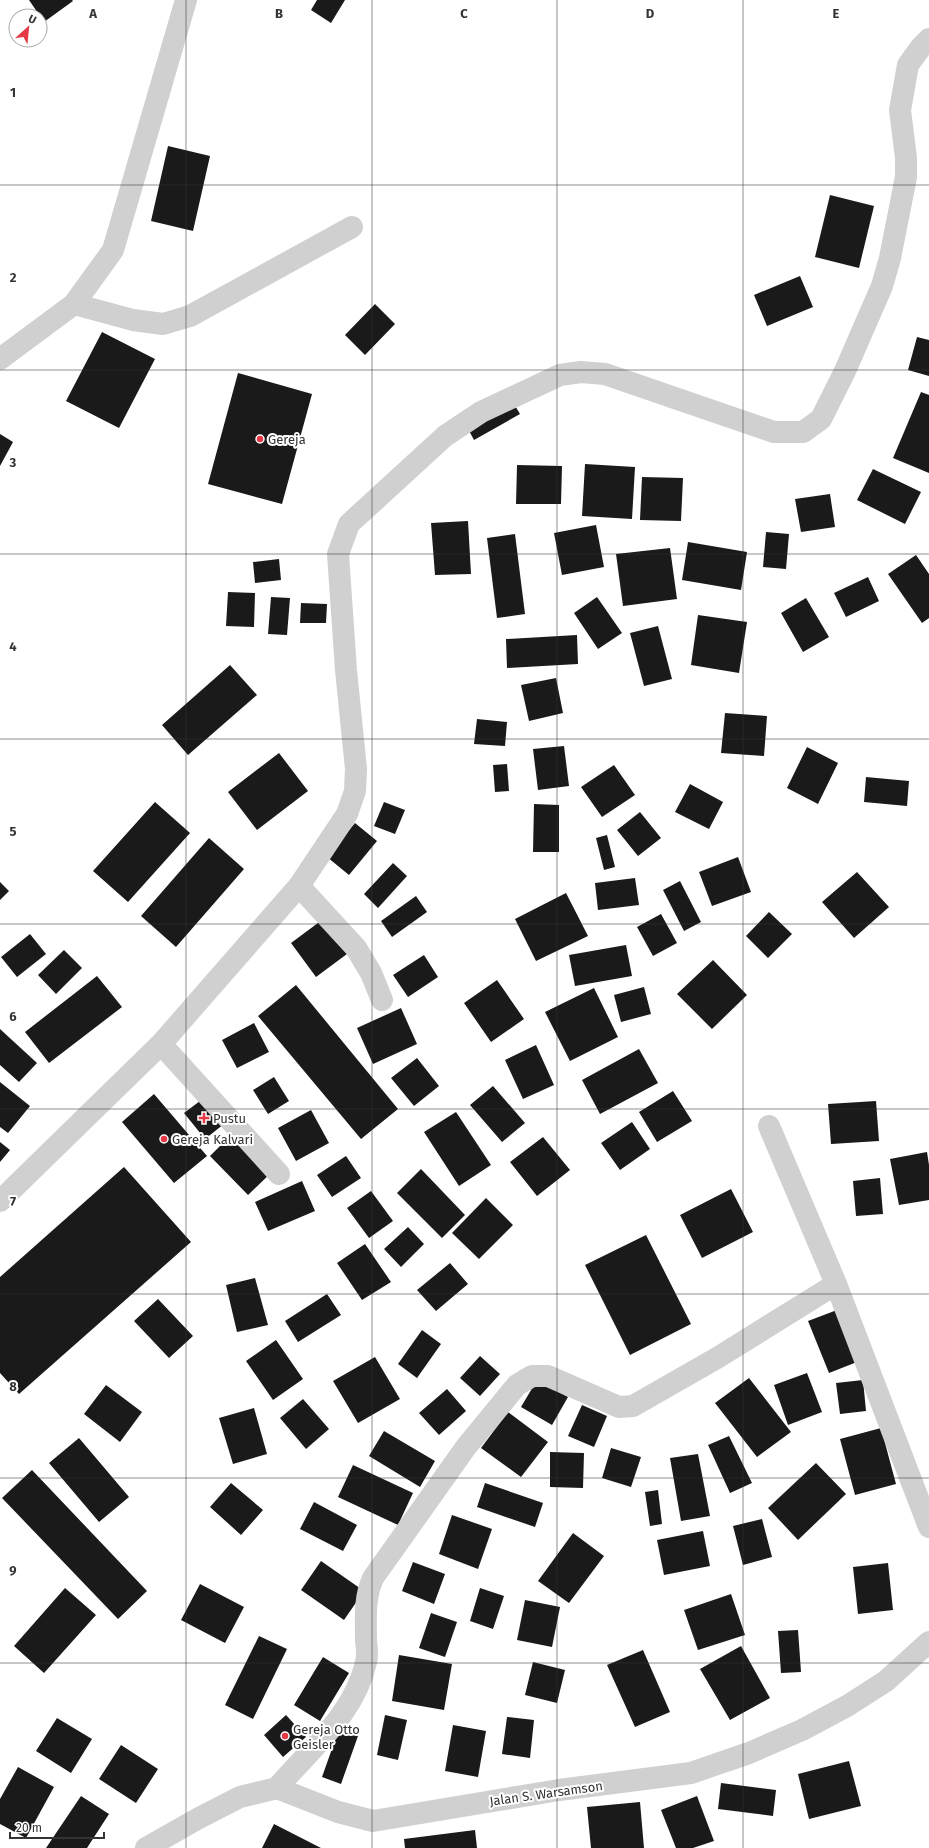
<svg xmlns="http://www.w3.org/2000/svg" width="929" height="1848" font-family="'Fira Sans',sans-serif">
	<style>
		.building { fill: #1a1a1a }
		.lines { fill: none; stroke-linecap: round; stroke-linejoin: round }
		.minor { stroke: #d0d0d0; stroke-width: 22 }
		.grid { fill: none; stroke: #333; stroke-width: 1; stroke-opacity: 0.55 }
		.poi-dot { fill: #e63946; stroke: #fff; stroke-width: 1.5 }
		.labels { text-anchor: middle; stroke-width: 4; stroke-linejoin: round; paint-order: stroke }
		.poi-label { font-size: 13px; fill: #333; stroke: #fff; text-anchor: start }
		.street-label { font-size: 13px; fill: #333; stroke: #fff }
		.grid-label { font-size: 13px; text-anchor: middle; font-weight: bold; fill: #333; stroke: #fff; stroke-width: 4; stroke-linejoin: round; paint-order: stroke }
	</style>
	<rect width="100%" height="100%" fill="#fff"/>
	<!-- building -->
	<path class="building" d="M29,0H72L73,1L44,22Z
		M317,0H345L331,23L311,10Z
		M168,146L210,156L193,231L151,221Z
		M830,195L874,206L859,268L815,257Z
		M800,276L813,307L767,326L754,295Z
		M375,304L395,324L365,355L345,335Z
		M102,332L155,359L119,428L66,401Z
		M917,337L929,340V376L908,370Z
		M238,373L312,394L282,504L208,484Z
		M921,392L929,395V473L893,458Z
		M511,399L520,414L474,440L466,425Z
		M0,434L13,442L0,466Z
		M585,464L635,467L632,519L582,516Z
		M517,465L562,466L561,504H516Z
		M873,469L921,492L905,524L857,500Z
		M642,477L683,478L681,521L640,520Z
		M830,494L835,527L801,532L795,499Z
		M468,521L471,574L435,575L431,523Z
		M596,525L604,567L562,575L554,533Z
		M766,532L789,534L786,569L763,567Z
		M515,534L525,614L497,618L487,538Z
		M688,542L747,552L741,590L682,580Z
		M670,548L677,599L623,606L616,554Z
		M916,555L929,574V618L922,623L888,574Z
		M279,559L281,580L255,583L253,562Z
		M868,577L879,601L846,617L834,593Z
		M228,592L255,593L254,627L226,626Z
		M271,597L290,598L287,635L268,634Z
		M597,597L622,633L598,649L574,613Z
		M806,598L829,637L803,652L781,613Z
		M301,603L327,604L326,623H300Z
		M698,615L747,622L739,673L691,665Z
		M658,626L672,679L644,686L630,633Z
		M577,635L578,664L507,668L506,639Z
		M230,665L257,695L188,755L162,725Z
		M556,678L563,713L529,721L521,685Z
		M725,713L767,716L764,756L721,753Z
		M477,719L507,722L505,746L474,744Z
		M564,746L569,786L538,790L533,749Z
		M807,747L838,763L818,804L787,788Z
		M279,753L308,791L257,830L228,792Z
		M507,764L509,791L495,792L493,765Z
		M614,765L635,795L602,817L581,787Z
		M866,777L909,781L907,806L864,802Z
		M690,784L723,802L709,829L675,812Z
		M155,802L190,833L128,902L93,871Z
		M384,802L405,810L395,834L374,826Z
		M534,804L559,805V852H533Z
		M640,812L661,838L638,856L617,830Z
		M355,823L377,841L349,875L327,857Z
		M607,835L615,867L604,870L596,838Z
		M209,838L244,869L176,947L141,916Z
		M738,857L751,892L712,906L699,872Z
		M393,863L407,876L378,908L364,894Z
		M857,872L889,907L854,938L822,902Z
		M635,878L639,905L598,910L595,883Z
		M680,881L701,922L684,931L663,890Z
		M0,882L9,891L0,900Z
		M566,893L588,936L536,961L515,919Z
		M416,896L427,912L392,937L381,921Z
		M769,912L792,934L768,958L746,936Z
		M661,914L677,943L653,956L637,927Z
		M326,917L351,951L316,977L291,943Z
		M30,934L46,954L17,977L1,957Z
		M626,945L632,976L575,986L569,955Z
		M64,950L82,968L56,994L38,975Z
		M424,955L438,977L408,997L393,975Z
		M713,960L747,995L712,1029L677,994Z
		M97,976L122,1007L49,1063L25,1032Z
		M497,980L524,1019L491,1042L464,1003Z
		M296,985L398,1109L361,1139L258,1016Z
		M644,987L651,1014L621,1022L614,995Z
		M594,988L618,1037L570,1061L545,1012Z
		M401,1008L417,1044L373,1064L357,1028Z
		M254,1023L269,1052L237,1068L222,1040Z
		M0,1029L37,1063L19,1082L0,1065Z
		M536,1045L554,1085L523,1099L505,1060Z
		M639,1049L658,1083L600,1114L582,1080Z
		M417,1058L439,1086L414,1106L391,1078Z
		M274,1077L289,1101L268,1114L253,1090Z
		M0,1082L30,1106L8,1133L0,1127Z
		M493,1086L525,1123L502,1142L470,1105Z
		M673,1091L692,1121L657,1142L639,1112Z
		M154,1094L207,1156L174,1183L122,1122Z
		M204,1098L224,1124L205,1139L184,1113Z
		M876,1101L879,1141L831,1144L828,1104Z
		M311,1110L329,1143L296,1161L278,1128Z
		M456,1112L491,1165L459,1186L424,1132Z
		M632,1122L650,1149L620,1170L601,1143Z
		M236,1130L274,1170L248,1195L210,1156Z
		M543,1137L570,1170L537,1196L510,1162Z
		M0,1142L10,1150L0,1162Z
		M927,1152L929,1165V1200L899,1205L890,1159Z
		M346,1156L361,1178L332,1197L317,1175Z
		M124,1167L191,1242L19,1394L0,1373V1277Z
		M421,1169L465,1215L442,1238L397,1193Z
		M880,1178L883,1214L856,1216L853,1181Z
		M302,1181L315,1211L268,1231L255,1202Z
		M731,1189L753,1232L702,1258L680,1215Z
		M371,1191L393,1221L369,1238L347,1208Z
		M486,1198L513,1225L479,1259L452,1233Z
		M408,1227L424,1244L401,1267L384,1249Z
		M646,1235L691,1324L630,1355L585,1265Z
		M365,1244L391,1282L362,1300L337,1263Z
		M450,1263L468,1284L436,1311L417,1290Z
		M255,1278L268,1325L237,1332L226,1285Z
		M327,1294L341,1315L298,1342L285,1321Z
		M158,1299L193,1336L169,1358L134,1321Z
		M837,1310L857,1362L829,1373L808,1321Z
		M422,1330L441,1344L417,1378L398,1364Z
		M276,1340L303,1379L273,1400L246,1361Z
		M480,1356L500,1374L480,1396L460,1378Z
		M375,1357L400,1399L358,1423L333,1381Z
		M807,1373L822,1412L788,1425L774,1385Z
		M749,1378L791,1432L757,1457L715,1403Z
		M537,1380L568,1397L552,1425L521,1407Z
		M863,1380L866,1411L840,1414L836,1383Z
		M106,1385L142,1412L120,1442L84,1414Z
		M447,1389L466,1411L439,1435L419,1413Z
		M303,1399L329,1429L306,1449L280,1418Z
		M582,1405L607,1416L594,1447L568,1436Z
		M254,1408L267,1454L233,1464L219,1418Z
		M508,1412L548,1442L521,1477L481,1448Z
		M881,1428L896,1484L855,1495L840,1439Z
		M384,1431L435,1461L420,1487L369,1456Z
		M729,1436L752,1483L730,1493L708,1445Z
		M79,1438L129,1497L99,1522L49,1463Z
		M611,1448L641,1457L631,1487L602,1478Z
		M550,1452L584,1453L583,1488L550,1487Z
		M698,1454L710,1516L681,1521L670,1458Z
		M816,1463L846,1494L798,1540L768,1508Z
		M353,1465L413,1493L398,1525L338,1497Z
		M32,1470L147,1591L118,1619L2,1498Z
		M231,1483L263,1510L241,1535L210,1507Z
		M485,1483L543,1503L535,1527L477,1507Z
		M658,1490L662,1524L650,1526L645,1492Z
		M314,1502L357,1525L343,1551L300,1529Z
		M452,1515L492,1529L478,1569L439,1554Z
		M762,1519L772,1557L743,1565L733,1526Z
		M703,1531L710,1566L664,1575L657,1540Z
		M573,1533L604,1556L569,1603L538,1581Z
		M321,1561L364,1591L344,1620L301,1590Z
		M413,1562L445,1574L434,1604L402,1591Z
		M888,1563L893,1610L858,1614L853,1567Z
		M200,1584L244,1607L225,1643L181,1620Z
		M65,1588L96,1615L44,1673L14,1646Z
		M480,1588L504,1596L493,1629L470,1621Z
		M731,1594L745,1635L698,1650L684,1610Z
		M525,1600L560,1607L552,1647L517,1640Z
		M431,1613L457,1622L445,1657L419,1648Z
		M798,1630L801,1672L781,1673L778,1631Z
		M259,1636L287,1649L253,1719L225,1705Z
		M741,1646L770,1698L730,1720L700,1669Z
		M643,1650L670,1712L635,1727L607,1665Z
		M399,1655L452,1664L444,1710L392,1701Z
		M323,1657L349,1673L320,1721L294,1705Z
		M533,1662L565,1670L557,1703L525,1695Z
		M286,1715L306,1737L283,1757L264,1735Z
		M385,1715L407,1720L398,1760L377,1755Z
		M507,1717L534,1720L530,1758L502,1754Z
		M57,1718L92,1739L71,1773L36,1751Z
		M453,1725L486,1731L478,1777L445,1771Z
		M339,1729L358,1736L341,1784L322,1777Z
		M121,1745L158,1769L136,1803L99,1779Z
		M849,1761L861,1806L809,1819L798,1774Z
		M18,1767L54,1787L26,1838L0,1824V1799Z
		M721,1783L776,1790L773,1816L718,1809Z
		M81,1796L109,1814L87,1848H46Z
		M697,1796L714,1841L693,1848H676L661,1810Z
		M640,1802L644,1848H591L587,1807Z
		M274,1824L321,1848H262Z
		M475,1830L477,1848H405L404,1839Z"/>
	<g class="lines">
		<!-- minor -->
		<path class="minor" d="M74,304L133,320L163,324L190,316L352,227
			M0,359L74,304L113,250L186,0
			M299,886L356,948L371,973L382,1000
			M161,1044L279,1174
			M769,1126L836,1284L929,1527
			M0,1201L161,1044L299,886L347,814L355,791L356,769L346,670L338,554L349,524L445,436L481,412L560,375L581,372L605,374L774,432H803L821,419L845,371L882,286L890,258L906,177V158L900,110L908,65L921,47L929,39
			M277,1788C310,1749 355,1714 366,1662C368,1655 367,1648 366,1641C366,1618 364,1598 373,1578L466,1447L517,1385L532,1376H548L619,1407L633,1406L717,1358L836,1284
			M146,1848L199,1818L240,1797L277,1788L338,1812L373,1821L559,1790L691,1773L749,1753L802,1730L847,1706L886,1681L929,1642"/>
	</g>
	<!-- grid -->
	<path class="grid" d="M186,0V1848M372,0V1848M557,0V1848M743,0V1848M0,185H929M0,370H929M0,554H929M0,739H929M0,924H929M0,1109H929M0,1294H929M0,1478H929M0,1663H929"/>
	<!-- markers -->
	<g class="poi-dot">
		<circle cx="260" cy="439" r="4"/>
		<path d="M202 1112h4v4h4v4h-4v4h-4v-4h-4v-4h4z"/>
		<circle cx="164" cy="1139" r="4"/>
		<circle cx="285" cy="1736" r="4"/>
	</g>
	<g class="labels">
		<!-- poi labels -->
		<g class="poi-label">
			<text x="268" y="444">Gereja</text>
			<text x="213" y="1123">Pustu</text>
			<text x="172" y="1144">Gereja Kalvari</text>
			<text x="293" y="1734">Gereja Otto<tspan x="293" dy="15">Geisler</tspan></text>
		</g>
		<!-- street labels -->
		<g class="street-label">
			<text transform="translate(546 1793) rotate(-8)" y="5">Jalan S. Warsamson</text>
		</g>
	</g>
	<g class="grid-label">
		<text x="93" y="18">A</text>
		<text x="279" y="18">B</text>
		<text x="464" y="18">C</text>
		<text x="650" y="18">D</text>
		<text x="836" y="18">E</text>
		<text x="13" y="97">1</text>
		<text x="13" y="282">2</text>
		<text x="13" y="467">3</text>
		<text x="13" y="651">4</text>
		<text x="13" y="836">5</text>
		<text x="13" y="1021">6</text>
		<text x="13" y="1206">7</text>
		<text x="13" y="1391">8</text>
		<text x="13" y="1575">9</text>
	</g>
	<!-- north arrow -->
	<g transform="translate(28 28) rotate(27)"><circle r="19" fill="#ffffff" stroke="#adadad"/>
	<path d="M0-3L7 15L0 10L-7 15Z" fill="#e63946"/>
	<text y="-6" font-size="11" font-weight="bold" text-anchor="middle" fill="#333333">U</text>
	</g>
	<!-- scale -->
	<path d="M10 1832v6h94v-6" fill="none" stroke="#333333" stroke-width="2"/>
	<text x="16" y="1832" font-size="12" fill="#333333" stroke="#ffffff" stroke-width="3" paint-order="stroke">20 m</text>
</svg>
